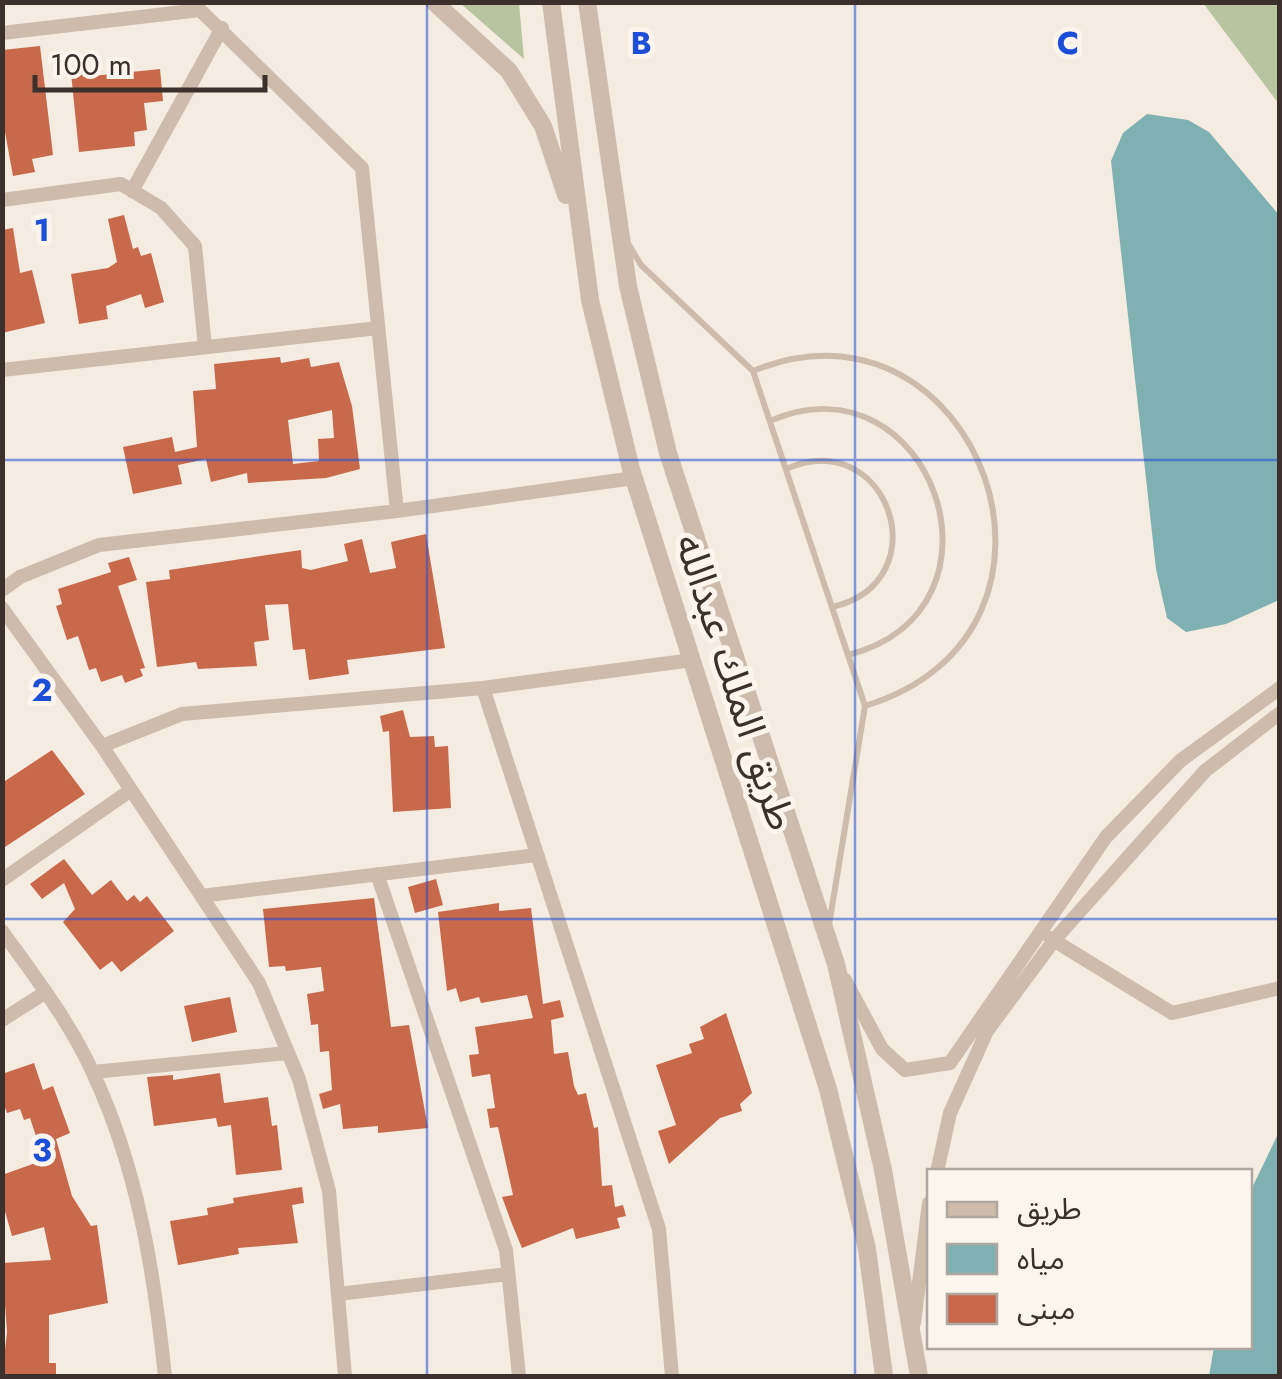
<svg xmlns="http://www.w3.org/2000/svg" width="1282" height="1379" font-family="Jost,'Noto Sans Arabic',sans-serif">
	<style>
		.green { fill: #b8c4a0 }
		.water { fill: #7fb0b2 }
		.building { fill: #c8694b; fill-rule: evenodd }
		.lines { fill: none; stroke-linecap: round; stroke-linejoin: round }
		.service { stroke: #cdbbac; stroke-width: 6 }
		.minor { stroke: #cdbbac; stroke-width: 14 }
		.tertiary { stroke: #cdbbac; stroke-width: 18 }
		.grid { fill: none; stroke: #1d4ed8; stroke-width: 2.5; stroke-opacity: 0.55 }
		.labels { text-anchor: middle; stroke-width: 10; stroke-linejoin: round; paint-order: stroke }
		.street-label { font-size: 40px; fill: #3b302b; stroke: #fbf5ee }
		.grid-label { font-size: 32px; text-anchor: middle; font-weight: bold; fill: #1d4ed8; stroke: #fbf5ee; stroke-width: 10; stroke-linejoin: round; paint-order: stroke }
	</style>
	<rect width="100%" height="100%" fill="#f4ebe1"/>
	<!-- green -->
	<path class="green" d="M460,3H519L524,59Z
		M1203,3H1279V104Z"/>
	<!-- water -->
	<path class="water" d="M1147,114L1188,120L1209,132L1279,215V600L1226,624L1186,632L1167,618L1156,569L1111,161L1123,133Z
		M1279,1132V1376H1209L1214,1347L1250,1346V1192Z"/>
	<!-- building -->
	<path class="building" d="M40,46L53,155L32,159L35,172L13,176L3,121L2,50Z
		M160,69L163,101L144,103L147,130L134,132L135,146L79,152L71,73L83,72V77Z
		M124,215L133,249L138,247L141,256L151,253L164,302L145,308L141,294L106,306L108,319L79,324L71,274L108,268L117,262L108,219Z
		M13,228L20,273L32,270L45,323L2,333V230Z
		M280,357L281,363L309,358L311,367L339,362L352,406L360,469L326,478L248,483L247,473L211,482L206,459L178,465L182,484L133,494L123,447L172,437L175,452L197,447L193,391L216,389L214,364ZM332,410L334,438L318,439L319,461L293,464L288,420Z
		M426,534L445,648L347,660L349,674L309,680L305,649L293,650L288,604L265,605L269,640L254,642L257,666L198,669L196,662L157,667L146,582L170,579L169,570L301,550L302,568L311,570L348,561L344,544L362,539L370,573L396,568L391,542Z
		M129,557L137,580L118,586L145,668L140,669L143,676L125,683L122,675L101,682L96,668L89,670L78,636L67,640L56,606L62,604L58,589L111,572L108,563Z
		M403,710L410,737L434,736L435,747L448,746L451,808L393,812L389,731L383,732L380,716Z
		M52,750L85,794L2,849V783Z
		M64,859L92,895L111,880L127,901L134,895L140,902L147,896L174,931L121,972L112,961L100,970L63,922L75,909L64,883L42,899L30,884Z
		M436,879L443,905L415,913L408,887Z
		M374,898L391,1027L409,1025L428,1128L378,1133V1126L343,1129L340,1104L323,1109L319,1094L332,1090L329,1051L320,1052L318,1024L311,1025L307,994L324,991L321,967L286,971L285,966L269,967L263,909Z
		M499,903V911L531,908L543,1004L560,1000L564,1017L551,1020L554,1054L568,1052L574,1086L578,1095L586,1093L594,1128L598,1127L602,1186L612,1185L615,1207L623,1205L626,1216L617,1218L620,1228L576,1239L573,1228L522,1248L512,1224L502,1197L513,1195L498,1127L490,1128L487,1109L495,1108L490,1074L472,1077L469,1055L479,1054L475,1027L533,1018L527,995L481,1003L479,997L460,1002L456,988L447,991L438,912Z
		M230,997L237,1032L192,1042L184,1006Z
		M726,1013L752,1093L740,1104L742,1111L720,1118L669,1164L658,1131L676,1125L656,1065L692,1053L689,1044L704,1039L700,1027Z
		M34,1063L43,1090L53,1086L70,1133L56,1139L72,1196L91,1226L97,1225L108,1303L49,1315V1363H56V1376H2L7,1332L2,1263L51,1260L44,1227L12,1236L2,1201V1175L44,1160L30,1118L24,1120L20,1109L7,1113L2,1100V1074Z
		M220,1073L224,1103L268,1097L272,1126L277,1125L282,1170L236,1175L231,1125L218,1127L216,1118L154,1126L147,1077L173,1075V1080Z
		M302,1187L304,1203L292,1205L298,1243L238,1248L239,1254L178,1265L170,1221L208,1215L207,1208L234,1203L233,1198Z"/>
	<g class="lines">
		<!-- service -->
		<path class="service" d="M629,245L641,265L753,371L865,706L829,925
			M753,371C977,279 1108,632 865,706
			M770,421C932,351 1022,611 848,655
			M786,469C889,424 941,582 832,607"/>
		<!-- minor -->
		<path class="minor" d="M2,33L200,10L362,168L397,511
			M132,191L222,28
			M2,200L121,184L161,208L195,246L205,347
			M2,370L378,328
			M2,590L20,577L99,545L397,511L634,478
			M2,608L102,746L259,983L299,1079L329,1191L345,1376
			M483,688L659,1229L672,1376
			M102,746L182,714L483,688L692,660
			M377,874L506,1250L519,1376
			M2,880L131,790
			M201,896L537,855
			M2,931C35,977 70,1022 93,1073C138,1169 154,1272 165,1376
			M1050,938L1172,1013L1280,988
			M845,980L882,1049L905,1070L950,1063L1106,837L1180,761L1280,688
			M2,1020L46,992
			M93,1072L288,1053
			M937,1172L950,1113L987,1031L1055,939L1205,771L1280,713
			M338,1294L508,1274
			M914,1323L929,1203"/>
		<!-- tertiary -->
		<path class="tertiary" d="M434,2L509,71L543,126L566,195
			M551,2L590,300L631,469L828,1089L867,1249L884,1376
			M587,2L628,286L668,453L836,964L883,1170L919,1376"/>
	</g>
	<!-- grid -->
	<path class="grid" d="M427,2V1376M855,2V1376M2,460H1280M2,919H1280"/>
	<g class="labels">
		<!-- street labels -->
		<g class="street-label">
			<text transform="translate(736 682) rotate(72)" y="14">طريق الملك عبدالله</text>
		</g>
	</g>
	<g class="grid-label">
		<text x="641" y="54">B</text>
		<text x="1068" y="54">C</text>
		<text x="42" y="241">1</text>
		<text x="42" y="701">2</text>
		<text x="42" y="1161">3</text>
	</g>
	<!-- border -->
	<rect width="1282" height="1379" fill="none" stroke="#3b302b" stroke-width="10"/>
	<!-- legend -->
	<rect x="927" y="1169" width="325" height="180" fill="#fbf5ee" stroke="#aea6a0" stroke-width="2.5"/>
	<rect x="947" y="1202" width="50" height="15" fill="#cdbbac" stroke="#aea6a0" stroke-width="2.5"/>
	<text x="1017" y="1219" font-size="30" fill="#3b302b">طريق</text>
	<rect x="947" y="1244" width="50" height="30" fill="#7fb0b2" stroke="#aea6a0" stroke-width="2.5"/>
	<text x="1017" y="1269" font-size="30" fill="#3b302b">مياه</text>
	<rect x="947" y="1294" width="50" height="30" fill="#c8694b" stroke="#aea6a0" stroke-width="2.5"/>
	<text x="1017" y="1319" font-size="30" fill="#3b302b">مبنى</text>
	<!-- scale -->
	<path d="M35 75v15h230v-15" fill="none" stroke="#3b302b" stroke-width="5"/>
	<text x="50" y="75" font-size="30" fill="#3b302b" stroke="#fbf5ee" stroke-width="8" paint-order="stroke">100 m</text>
</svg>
